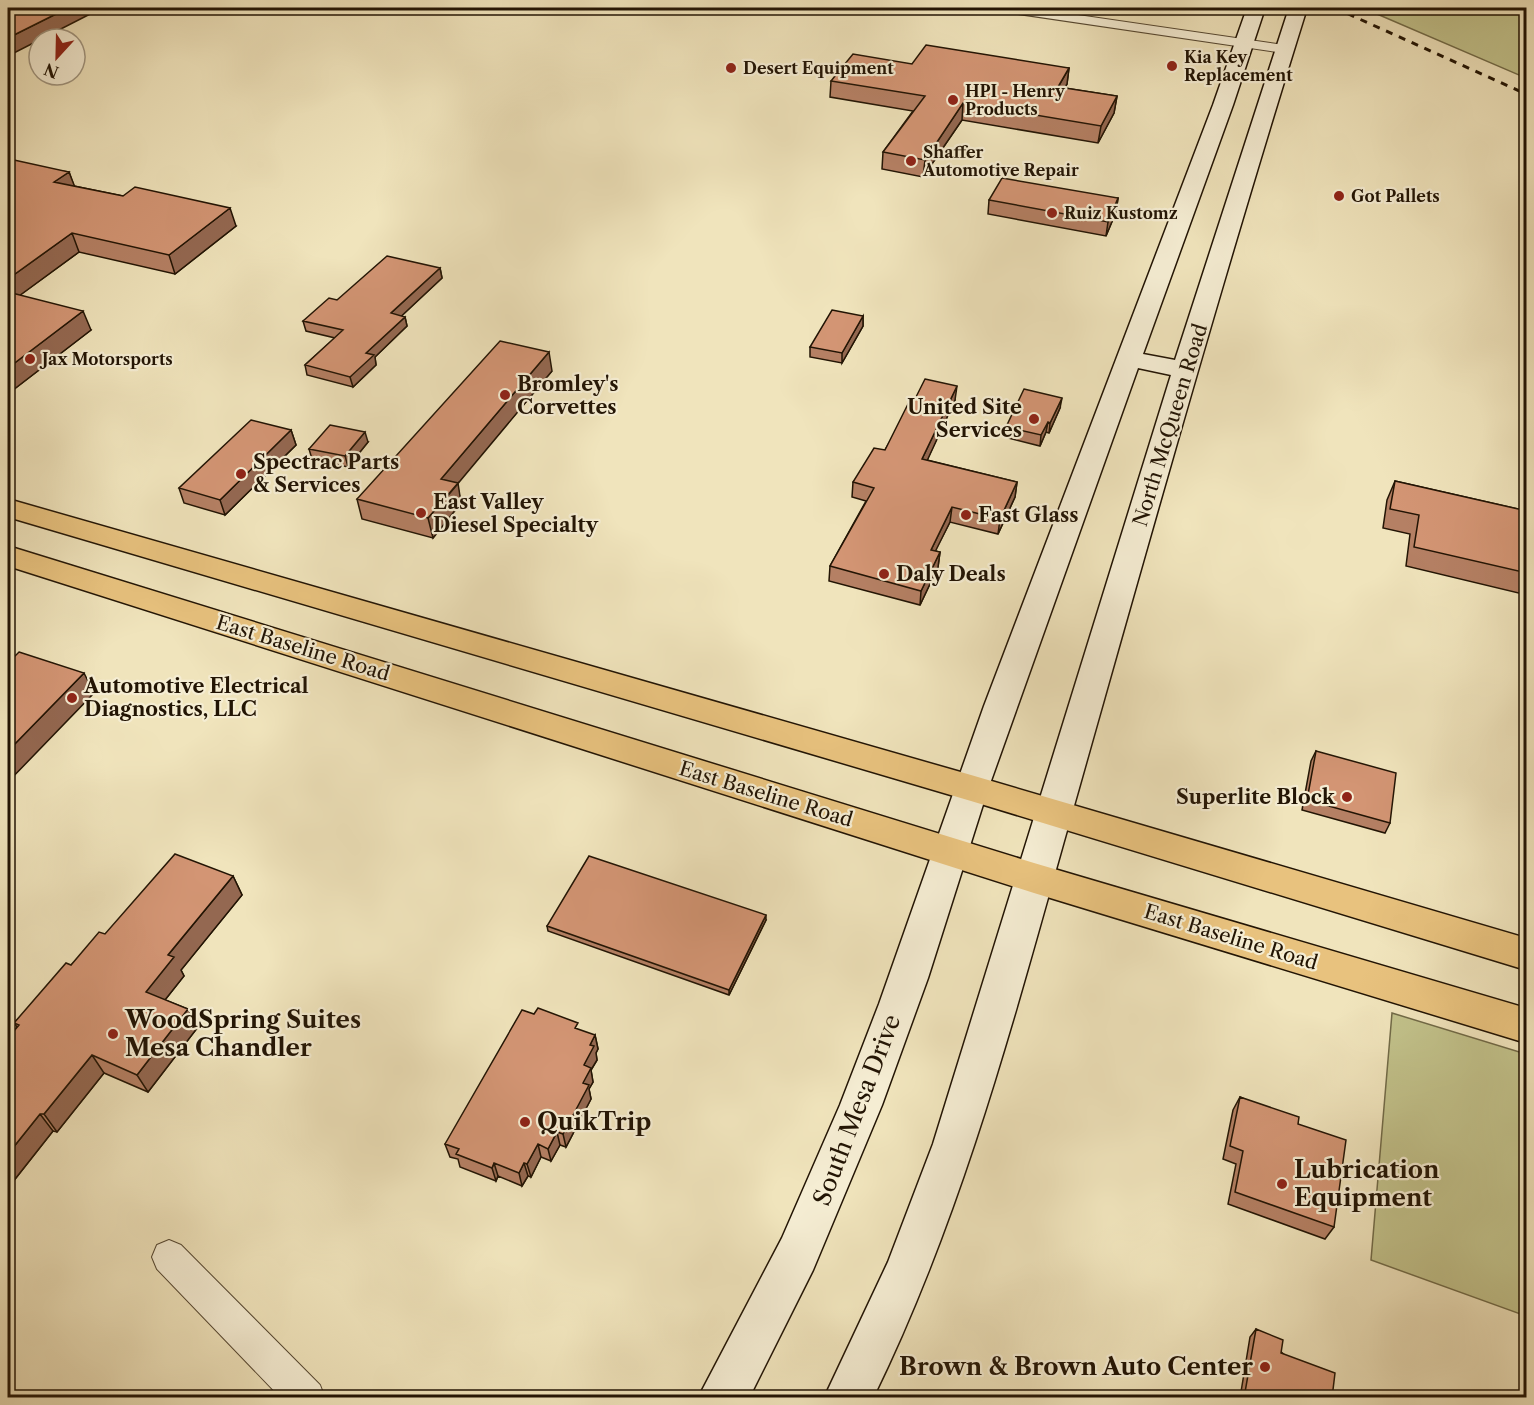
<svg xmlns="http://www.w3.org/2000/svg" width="1534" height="1405" font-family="'Libre Caslon Text',serif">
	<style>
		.green { fill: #c2c28b; stroke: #726b48; stroke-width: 1.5 }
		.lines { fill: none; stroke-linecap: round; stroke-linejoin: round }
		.minor-casing { stroke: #564832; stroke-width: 2 }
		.secondary-casing { stroke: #221404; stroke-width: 3 }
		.primary-casing { stroke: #221404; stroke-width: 3 }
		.minor { fill: #f5edd3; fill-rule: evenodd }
		.secondary { fill: #f5edd3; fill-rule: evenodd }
		.primary { fill: #e8c27e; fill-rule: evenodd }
		.rail { stroke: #221404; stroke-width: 3; stroke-dasharray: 7 7; stroke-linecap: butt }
		.wall { fill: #b58064; stroke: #221404; stroke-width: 1.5 }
		.shaded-wall { fill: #946851; stroke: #221404; stroke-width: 1.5 }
		.building { fill: #d39574; stroke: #221404; stroke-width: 1.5 }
		.poi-dot { fill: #8f2418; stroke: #f5edd3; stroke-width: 2 }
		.labels { text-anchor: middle; stroke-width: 4.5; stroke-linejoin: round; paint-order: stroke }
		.far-poi-label { font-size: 16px; font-weight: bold; fill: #221404; stroke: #f5edd3; text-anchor: start }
		.poi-label { font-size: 20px; font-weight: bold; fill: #221404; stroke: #f5edd3; text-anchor: start }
		.street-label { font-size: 20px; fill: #221404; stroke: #f5edd3 }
		.near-poi-label { font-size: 24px; font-weight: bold; fill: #221404; stroke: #f5edd3; text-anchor: start }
		.near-street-label { font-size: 24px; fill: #221404; stroke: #f5edd3 }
	</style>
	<rect width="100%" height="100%" fill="#f0e4bc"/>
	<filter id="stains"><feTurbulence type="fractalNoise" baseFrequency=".00333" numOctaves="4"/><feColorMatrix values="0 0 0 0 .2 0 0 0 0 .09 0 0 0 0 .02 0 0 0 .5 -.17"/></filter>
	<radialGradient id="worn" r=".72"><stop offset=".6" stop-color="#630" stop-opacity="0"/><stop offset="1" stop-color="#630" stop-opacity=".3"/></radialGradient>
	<!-- green -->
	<path class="green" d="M1363,8H1526V78Z
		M1392,1013L1526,1054V1316L1371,1260Z"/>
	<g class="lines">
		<!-- minor casing -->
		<g class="minor-casing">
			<path id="minor" d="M998,8H1030L1284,45L1291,49L1284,53L1005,12Z
				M169,1240L181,1245L320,1385L325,1398H281L157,1269L152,1257L157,1245Z"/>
		</g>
		<!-- secondary casing -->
		<g class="secondary-casing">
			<path id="secondary" d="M1247,8H1265L1233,105L1143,354L1175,360L1289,8H1307C1226,267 1153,526 1079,788C1020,994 968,1204 873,1398H824L888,1262L933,1144L1171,375L1138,368L987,792L928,978L882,1105L813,1270L749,1398H698L782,1238L840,1105L879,1004L984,706L1213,105Z"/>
		</g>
		<!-- primary casing -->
		<g class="primary-casing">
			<path id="primary" d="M8,499L971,775L1526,938V970L971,801L8,517Z
				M8,546L1034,863L1526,1008V1043L1034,893L8,566Z"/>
		</g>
		<!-- minor -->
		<use href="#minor" class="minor"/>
		<!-- secondary -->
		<use href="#secondary" class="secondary"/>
		<!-- primary -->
		<use href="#primary" class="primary"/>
		<!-- rail -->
		<path class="rail" d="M1335,8L1526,94"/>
	</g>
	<!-- wall -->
	<path class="wall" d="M912,64L1069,68L1067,84L1065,88L1117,96L1114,113L1098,143L962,120L923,177L882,169L883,152L913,111L830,97L831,81Z
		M8,164L69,172L74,186L123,196L236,226L175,274L79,252L20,295L91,330L13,390L8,388Z
		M1118,198L1116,212L1106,236L988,214L989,200Z
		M440,268L442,278L401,316L405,317L407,326L375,357L376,365L353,387L307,375L305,365L335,338L306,331L303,321L337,300Z
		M863,316V326L842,363L810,357V347Z
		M552,371L457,483L461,503L433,538L362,519L357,499Z
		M915,399L955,400L927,460L1017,482L1015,497L998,534L950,522L935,551L940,552L938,567L920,605L829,581L830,566L866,501L852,497L853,482L885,450Z
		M1060,408L1049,433L1046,432L1040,446L1004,437L1006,427Z
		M291,430L296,445L225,515L184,503L179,488Z
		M368,442L348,467L312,459L309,449Z
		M1395,481L1527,511V595L1406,566L1410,534L1383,528L1387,500Z
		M1316,751L1390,823L1385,833L1302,810L1311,761Z
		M233,876L242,895L181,970L184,976L165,1000L188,1009L198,1027L148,1092L104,1073L57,1132L53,1131L8,1188V1038L17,1027L14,1023L71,965L105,934Z
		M766,920L729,995L548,931L547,926Z
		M595,1035L598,1049L596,1053L597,1060L591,1070L593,1082L589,1089L591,1099L566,1147L560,1145L551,1161L541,1157L531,1177L528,1176L522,1186L498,1176L496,1181L460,1167L458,1159L450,1157L445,1144Z
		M1240,1097L1298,1124L1334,1227L1325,1239L1228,1204L1236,1164L1223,1159L1233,1110Z
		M1256,1329L1332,1398H1240L1250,1337Z"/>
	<!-- shaded-wall -->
	<path class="shaded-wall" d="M68,8H100V9L8,56V38Z
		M1069,68L1067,84L1055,103L1058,87Z
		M1117,96L1114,113L1098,143L1101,126Z
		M963,103L962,120L923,177L925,160Z
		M69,172L76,190L54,182Z
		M1118,198L1116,212L1106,236L1108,222Z
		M230,208L236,226L175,274L169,255Z
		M72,233L79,252L8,304V279Z
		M440,268L442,278L394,323L391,313Z
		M83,311L91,330L13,390L8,377V368Z
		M863,316V326L842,363V353Z
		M405,317L407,326L375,357L376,365L353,387L350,377L366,353Z
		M549,352L552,371L445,499L441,479Z
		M957,386L955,400L921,474L922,459Z
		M1062,398L1060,408L1049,433L1050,423Z
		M1048,422L1046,432L1040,446L1041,435Z
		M291,430L296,445L225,515L220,500Z
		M365,432L368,442L348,467L345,456Z
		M1017,482L1015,497L998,534L1000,519Z
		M458,483L461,503L433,538L428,518Z
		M952,507L950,522L929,564L931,550Z
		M940,552L938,567L920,605L921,591Z
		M84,673L94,693L8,782V751Z
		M233,876L242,895L181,970L184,976L157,1010L146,992L168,955Z
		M766,915V920L729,995V990Z
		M188,1009L198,1027L148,1092L137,1075Z
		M595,1035L598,1049L596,1053L597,1060L591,1070L593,1082L589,1089L591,1099L566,1147L563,1134L583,1083L584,1065L590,1045Z
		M92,1055L104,1073L57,1132L44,1114Z
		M40,1114L53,1131L8,1188V1154Z
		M557,1132L560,1145L551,1161L548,1149Z
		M538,1144L541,1157L531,1177L527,1164Z
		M494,1163L498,1176L496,1181L492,1168Z
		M524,1163L528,1176L522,1186L519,1173Z"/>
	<!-- building -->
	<path class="building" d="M8,8H68L8,38Z
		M926,45L1069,68L1058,87L1117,96L1101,126L963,103L925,160L883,152L925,96L831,81L853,54L912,64Z
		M14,160L69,172L54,182L123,196L135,187L230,208L169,255L72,233L8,279V164Z
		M1002,178L1118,198L1108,222L989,200Z
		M387,256L440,268L391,313L405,317L366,353L374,355L350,377L305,365L343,330L303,321L329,298L337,300Z
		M8,292L83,311L8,368Z
		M832,310L863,316L842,353L810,347Z
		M500,341L549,352L441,479L458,483L428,518L357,499Z
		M925,379L957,386L922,459L1017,482L1000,519L952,507L931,550L940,552L921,591L830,566L874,488L853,482L874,448L885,450L911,398L915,399Z
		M1024,389L1062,398L1050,423L1048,422L1041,435L1006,427Z
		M251,420L291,430L220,500L179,488Z
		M330,425L365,432L345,456L309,449Z
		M1395,481L1527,511V573L1414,547L1419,515L1390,509Z
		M19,652L84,673L8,751V663Z
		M1316,751L1396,773L1390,823L1307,800Z
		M175,854L233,876L168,955L174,957L146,992L188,1009L137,1075L92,1055L44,1114H40L8,1154V1038L19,1025L14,1023L66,963L71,965L99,932L105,934Z
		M589,856L766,915L729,990L547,926Z
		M538,1008L578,1023L575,1028L595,1035L590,1045L594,1046L584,1065L591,1068L583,1083L589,1085L563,1134L557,1132L548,1149L538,1144L527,1164L524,1163L519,1173L494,1163L492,1168L456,1154L459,1149L445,1144L522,1010L534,1014Z
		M1240,1097L1299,1117L1298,1124L1346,1140L1334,1227L1235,1192L1243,1151L1230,1146Z
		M1256,1329L1283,1340L1281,1353L1335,1373L1332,1398H1244Z"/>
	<!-- markers -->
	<g class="poi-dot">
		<circle cx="1172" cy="66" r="6"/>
		<circle cx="731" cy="68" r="6"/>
		<circle cx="953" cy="100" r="6"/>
		<circle cx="911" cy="161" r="6"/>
		<circle cx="1339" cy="196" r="6"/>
		<circle cx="1052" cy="213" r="6"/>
		<circle cx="30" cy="359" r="6"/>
		<circle cx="505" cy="395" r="6"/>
		<circle cx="1034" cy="419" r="6"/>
		<circle cx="241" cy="474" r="6"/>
		<circle cx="421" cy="513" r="6"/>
		<circle cx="966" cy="515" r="6"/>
		<circle cx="884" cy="574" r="6"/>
		<circle cx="72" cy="698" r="6"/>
		<circle cx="1347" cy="797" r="6"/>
		<circle cx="113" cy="1034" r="6"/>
		<circle cx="525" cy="1122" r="6"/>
		<circle cx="1282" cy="1184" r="6"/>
		<circle cx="1265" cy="1367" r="6"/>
	</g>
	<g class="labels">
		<!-- far-poi labels -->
		<g class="far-poi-label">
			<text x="1184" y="63">Kia Key<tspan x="1184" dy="18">Replacement</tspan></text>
			<text x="743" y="74">Desert Equipment</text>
			<text x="965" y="97">HPI - Henry<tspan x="965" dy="18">Products</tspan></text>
			<text x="923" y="158">Shaffer<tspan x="923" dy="18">Automotive Repair</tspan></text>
			<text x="1351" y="202">Got Pallets</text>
			<text x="1064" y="219">Ruiz Kustomz</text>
			<text x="42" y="365">Jax Motorsports</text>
		</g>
		<!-- poi labels -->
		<g class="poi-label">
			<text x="517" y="391">Bromley's<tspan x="517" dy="23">Corvettes</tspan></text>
			<text x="1022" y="414" text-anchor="end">United Site<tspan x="1022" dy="23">Services</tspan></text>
			<text x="253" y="469">Spectrac Parts<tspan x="253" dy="23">&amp; Services</tspan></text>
			<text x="433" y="509">East Valley<tspan x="433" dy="23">Diesel Specialty</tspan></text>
			<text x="978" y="522">Fast Glass</text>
			<text x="896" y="581">Daly Deals</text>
			<text x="84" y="693">Automotive Electrical<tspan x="84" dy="23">Diagnostics, LLC</tspan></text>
			<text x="1335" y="804" text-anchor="end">Superlite Block</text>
		</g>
		<!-- street labels -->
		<g class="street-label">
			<text transform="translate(1170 425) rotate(-73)" y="7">North McQueen Road</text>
			<text transform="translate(303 648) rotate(17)" y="7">East Baseline Road</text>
			<text transform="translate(766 794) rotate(17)" y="7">East Baseline Road</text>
			<text transform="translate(1231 937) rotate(17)" y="7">East Baseline Road</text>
		</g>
		<!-- near-poi labels -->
		<g class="near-poi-label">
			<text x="125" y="1028">WoodSpring Suites<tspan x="125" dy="28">Mesa Chandler</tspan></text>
			<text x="537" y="1130">QuikTrip</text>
			<text x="1294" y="1178">Lubrication<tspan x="1294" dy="28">Equipment</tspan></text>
			<text x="1253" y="1375" text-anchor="end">Brown &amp; Brown Auto Center</text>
		</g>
		<!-- near-street labels -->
		<g class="near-street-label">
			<text transform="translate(857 1110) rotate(-69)" y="8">South Mesa Drive</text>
		</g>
	</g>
	<!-- margin -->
	<rect width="1534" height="1405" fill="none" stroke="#f0e4bc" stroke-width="30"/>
	<rect x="9" y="9" width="1516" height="1387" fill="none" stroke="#221404" stroke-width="3"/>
	<rect x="15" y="15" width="1504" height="1375" fill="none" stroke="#221404" stroke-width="1.5"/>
	<!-- north arrow -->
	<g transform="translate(57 57) rotate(202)"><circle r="28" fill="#f5edd3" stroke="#a19680" stroke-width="1.5"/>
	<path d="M0-4.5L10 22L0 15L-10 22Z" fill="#8f2418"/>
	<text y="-9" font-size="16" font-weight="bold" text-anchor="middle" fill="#221404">N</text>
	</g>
	<rect width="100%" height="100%" filter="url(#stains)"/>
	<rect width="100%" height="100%" fill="url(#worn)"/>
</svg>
